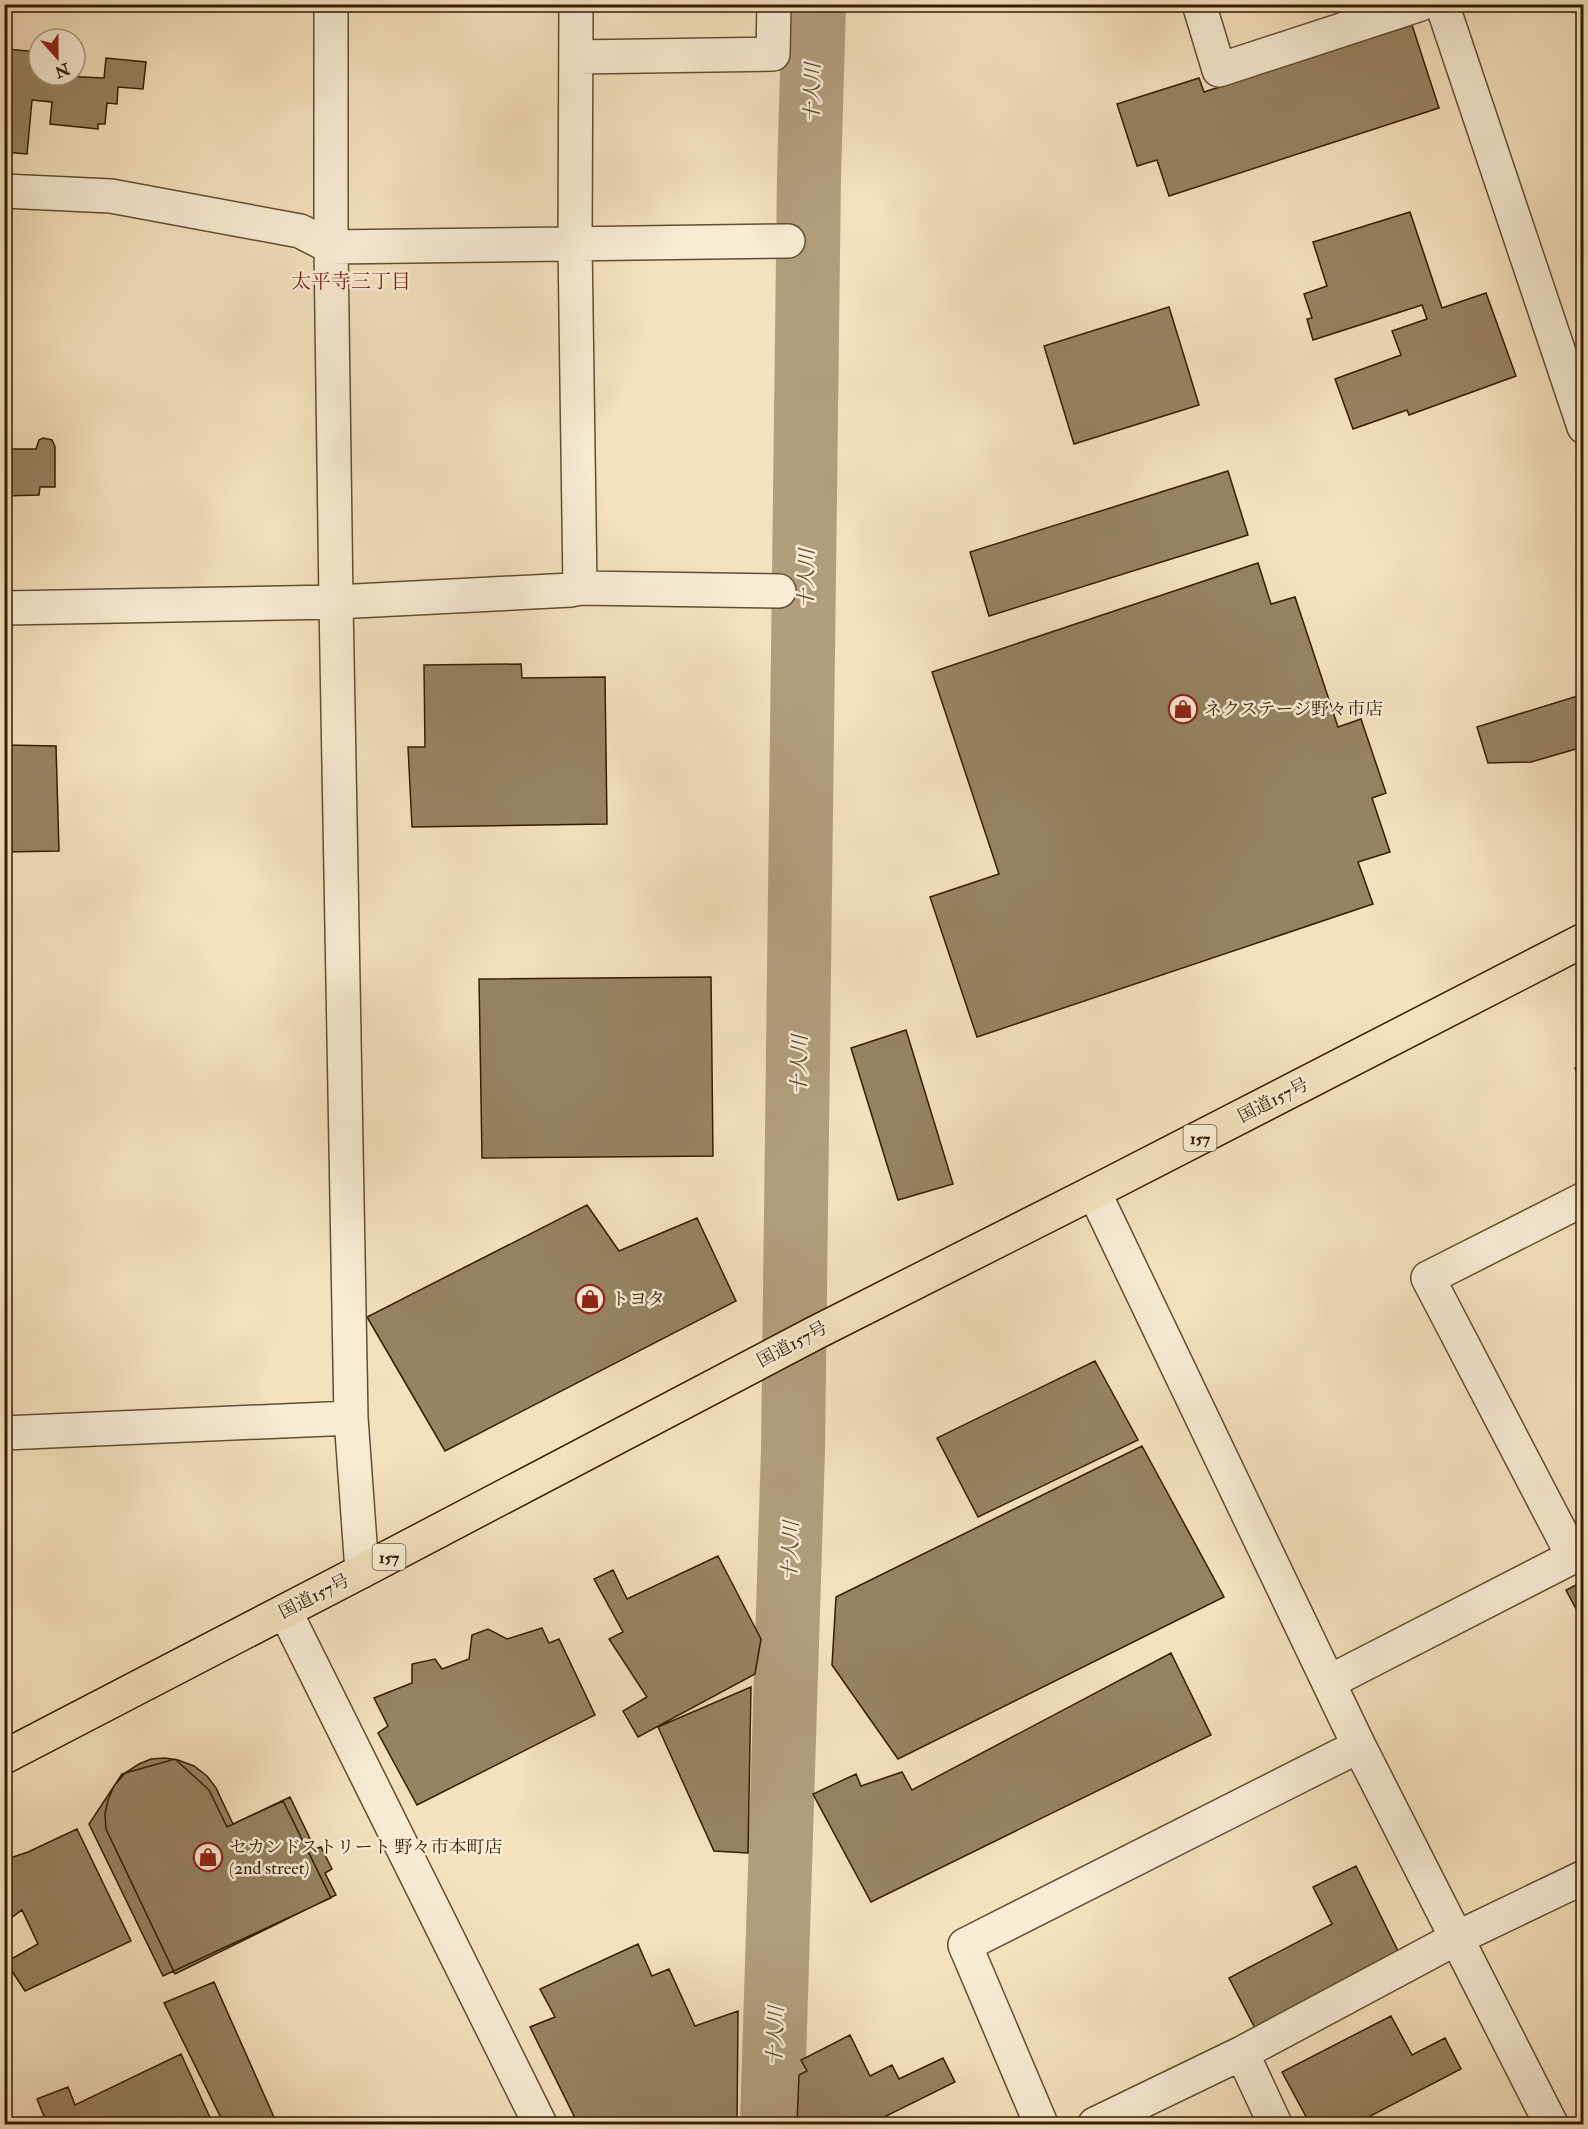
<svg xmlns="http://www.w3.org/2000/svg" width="1588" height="2129" font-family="'IM FELL Double Pica','Noto Serif JP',serif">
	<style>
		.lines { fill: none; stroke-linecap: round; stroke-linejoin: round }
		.river { stroke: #b29e7e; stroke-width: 64 }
		.building { fill: #978363; stroke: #331d01; stroke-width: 1.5 }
		.minor-casing { stroke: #634e30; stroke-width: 36 }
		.highway-casing { stroke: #331d01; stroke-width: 36 }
		.minor { stroke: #f8ecd5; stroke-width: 33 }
		.highway { stroke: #f4e1be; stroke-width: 33 }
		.labels { text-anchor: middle; stroke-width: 5; stroke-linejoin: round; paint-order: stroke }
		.shield { fill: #f8ecd5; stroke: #6e5b41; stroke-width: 1.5 }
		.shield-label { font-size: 16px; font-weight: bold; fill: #331d01 }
		.poi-label { font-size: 18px; fill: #331d01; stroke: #f8ecd5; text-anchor: start }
		.street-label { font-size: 18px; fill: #331d01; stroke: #f8ecd5 }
		.water-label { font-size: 20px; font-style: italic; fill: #5f4a2d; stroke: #f8ecd5 }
		.neighbourhood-label { font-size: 20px; fill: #7a1f14; stroke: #f8ecd5 }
	</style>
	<rect width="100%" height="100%" fill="#f4e1be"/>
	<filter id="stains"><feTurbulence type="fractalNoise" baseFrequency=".00333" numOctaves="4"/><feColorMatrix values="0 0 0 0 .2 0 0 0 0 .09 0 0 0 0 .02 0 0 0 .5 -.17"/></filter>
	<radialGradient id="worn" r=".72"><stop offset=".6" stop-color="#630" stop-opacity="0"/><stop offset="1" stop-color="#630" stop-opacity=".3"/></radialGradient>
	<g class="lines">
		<!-- river -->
		<path class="river" d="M772,2124L793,1450L809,175L814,4"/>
	</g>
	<!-- building -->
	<path class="building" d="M1412,25L1439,108L1169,196L1157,160L1137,166L1117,104L1199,78L1204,92Z
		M6,49L39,52V75L104,78L106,58L146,62L143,89L118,87L117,104L107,103L105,124H98V129L50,124L52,102L32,100L27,154L4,152Z
		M1410,212L1442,308L1486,293L1516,376L1409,415L1407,410L1353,429L1335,379L1401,355L1392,331L1427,319L1422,305L1313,340L1307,319L1312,318L1304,294L1327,286L1313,242Z
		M4,301H10L9,383H4Z
		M1169,307L1199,405L1074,444L1044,346Z
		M43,438L52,440L55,447V487H40L39,495L4,496V449H36L39,440Z
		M1228,471L1248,535L989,616L970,552Z
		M1258,563L1271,604L1295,597L1338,727L1361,719L1386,793L1372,798L1390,852L1358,862L1373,904L977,1037L930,897L999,874L932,672Z
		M521,664L522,678L605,677L607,824L412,827L408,747H425L424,665Z
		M1584,694V749L1583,747L1531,762L1488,763L1477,727Z
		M4,745L56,746L59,851L4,852Z
		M711,977L713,1156L482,1158L479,979Z
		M906,1030L953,1184L898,1200L851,1048Z
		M1584,1063V1087L1575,1068Z
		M1584,1063V1087L1575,1068Z
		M587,1205L619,1251L697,1218L736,1301L445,1451L367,1317Z
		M1095,1361L1138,1440L978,1517L937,1438Z
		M1142,1446L1224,1597L898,1759L832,1665L836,1597Z
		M718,1556L761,1639L755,1674L638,1737L623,1711L647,1697L609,1639L623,1632L594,1579L613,1570L627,1599Z
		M1584,1581V1624L1566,1590Z
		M542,1628L549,1643L559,1639L595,1715L417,1805L378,1733L388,1726L374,1698L412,1683V1664L435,1659L442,1669L469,1659L472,1635L488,1629L507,1639Z
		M1171,1653L1211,1735L871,1902L813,1794L856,1774L861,1786L902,1772L912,1790Z
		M751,1687L748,1853L714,1851L658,1727Z
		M165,1758L178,1760L194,1766L207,1776L216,1788L233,1824L290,1797L315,1849L321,1847L332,1869L325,1873L336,1895L175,1974L106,1829L105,1814L108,1800L114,1786L125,1773L139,1764L151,1759Z
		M175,1759L209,1790L227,1827L283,1801L331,1898L163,1976L89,1824L122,1774Z
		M77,1829L131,1941L25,1991L6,1962L38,1944L22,1910L11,1918L4,1888V1860L28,1852Z
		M1356,1866L1398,1951L1353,1974L1358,1983L1258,2034L1229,1978L1332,1924L1313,1887Z
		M638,1944L652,1976L669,1969L695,2026L738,2011L737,2124H578L530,2027L555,2017L540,1989Z
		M214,1982L277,2124H224L164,2003Z
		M1391,2016L1412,2055L1445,2038L1461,2069L1355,2124H1310L1282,2072Z
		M850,2035L870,2076L892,2065L899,2079L943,2058L955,2082L870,2124H797L799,2075L807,2071L801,2060Z
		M181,2054L213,2124H33L45,2119L37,2099L68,2087L75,2105Z"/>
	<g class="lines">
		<!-- minor casing -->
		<g class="minor-casing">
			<path id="minor" d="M331,4V247L336,602L351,1418L362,1571
				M1199,4L1219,70L1421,4
				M1442,4L1584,427
				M576,57L773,54L774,4
				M4,191L111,196L300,231L331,247L788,241
				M580,588L779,591
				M4,608L336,602L571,590L580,588L575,244L576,4
				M1094,1192L1359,1746L1551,2124
				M4,1433L351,1418
				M1573,1556L1428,1278L1584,1199
				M285,1611L540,2124
				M1329,1682L1584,1551
				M1242,2053L1457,1938L1584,1877
				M1041,2124L965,1945L1359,1746
				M1095,2124L1242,2053L1275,2124"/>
		</g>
		<!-- highway casing -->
		<g class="highway-casing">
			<path id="highway" d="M4,1757L362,1571L815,1333L1094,1192L1584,940"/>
		</g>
		<!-- minor -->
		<use href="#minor" class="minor"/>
		<!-- highway -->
		<use href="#highway" class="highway"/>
	</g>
	<!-- icons -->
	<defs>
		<g id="shop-ring" transform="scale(1.5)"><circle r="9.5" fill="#f8ecd5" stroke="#8f2418" stroke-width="1.5"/><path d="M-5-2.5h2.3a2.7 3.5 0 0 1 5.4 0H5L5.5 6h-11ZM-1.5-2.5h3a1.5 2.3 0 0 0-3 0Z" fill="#8f2418"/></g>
	</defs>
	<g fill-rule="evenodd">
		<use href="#shop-ring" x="1183" y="709"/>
		<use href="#shop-ring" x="590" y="1299"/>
		<use href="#shop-ring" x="208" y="1857"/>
	</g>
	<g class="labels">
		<!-- shield labels -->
		<g class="shield">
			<rect x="1183.5" y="1125" width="33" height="26" rx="4.5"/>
			<rect x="372.5" y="1544" width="33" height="26" rx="4.5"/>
		</g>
		<g class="shield-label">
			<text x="1200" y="1144">157</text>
			<text x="389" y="1563">157</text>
		</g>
		<!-- poi labels -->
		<g class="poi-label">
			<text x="1204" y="715">ネクステージ野々市店</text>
			<text x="611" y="1305">トヨタ</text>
			<text x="229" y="1853">セカンドストリート 野々市本町店<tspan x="229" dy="21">(2nd street)</tspan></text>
		</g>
		<!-- street labels -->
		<g class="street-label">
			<text transform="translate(1273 1100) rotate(-27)" y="6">国道157号</text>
			<text transform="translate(792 1344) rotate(-28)" y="6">国道157号</text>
			<text transform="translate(314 1596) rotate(-27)" y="6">国道157号</text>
		</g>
		<!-- water labels -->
		<g class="water-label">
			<text transform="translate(812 93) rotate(-89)" y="7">十人川</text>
			<text transform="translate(806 579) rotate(-89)" y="7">十人川</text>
			<text transform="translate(799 1065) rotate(-89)" y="7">十人川</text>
			<text transform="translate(790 1551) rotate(-88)" y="7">十人川</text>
			<text transform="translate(775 2036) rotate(-88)" y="7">十人川</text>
		</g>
		<!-- neighbourhood labels -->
		<g class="neighbourhood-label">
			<text x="351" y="288">太平寺三丁目</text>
		</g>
	</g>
	<!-- margin -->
	<rect width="1588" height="2129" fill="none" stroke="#f4e1be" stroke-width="24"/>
	<rect x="6" y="6" width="1576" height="2117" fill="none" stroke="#331d01" stroke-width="3"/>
	<rect x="12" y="12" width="1564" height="2105" fill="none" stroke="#331d01" stroke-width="1.5"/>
	<!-- north arrow -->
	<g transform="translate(57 57) rotate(159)"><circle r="28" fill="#f8ecd5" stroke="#a99980" stroke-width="1.5"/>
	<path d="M0-4.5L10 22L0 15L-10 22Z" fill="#8f2418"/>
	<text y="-9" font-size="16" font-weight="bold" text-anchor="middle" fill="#331d01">N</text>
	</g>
	<rect width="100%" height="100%" filter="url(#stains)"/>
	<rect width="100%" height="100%" fill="url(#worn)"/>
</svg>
